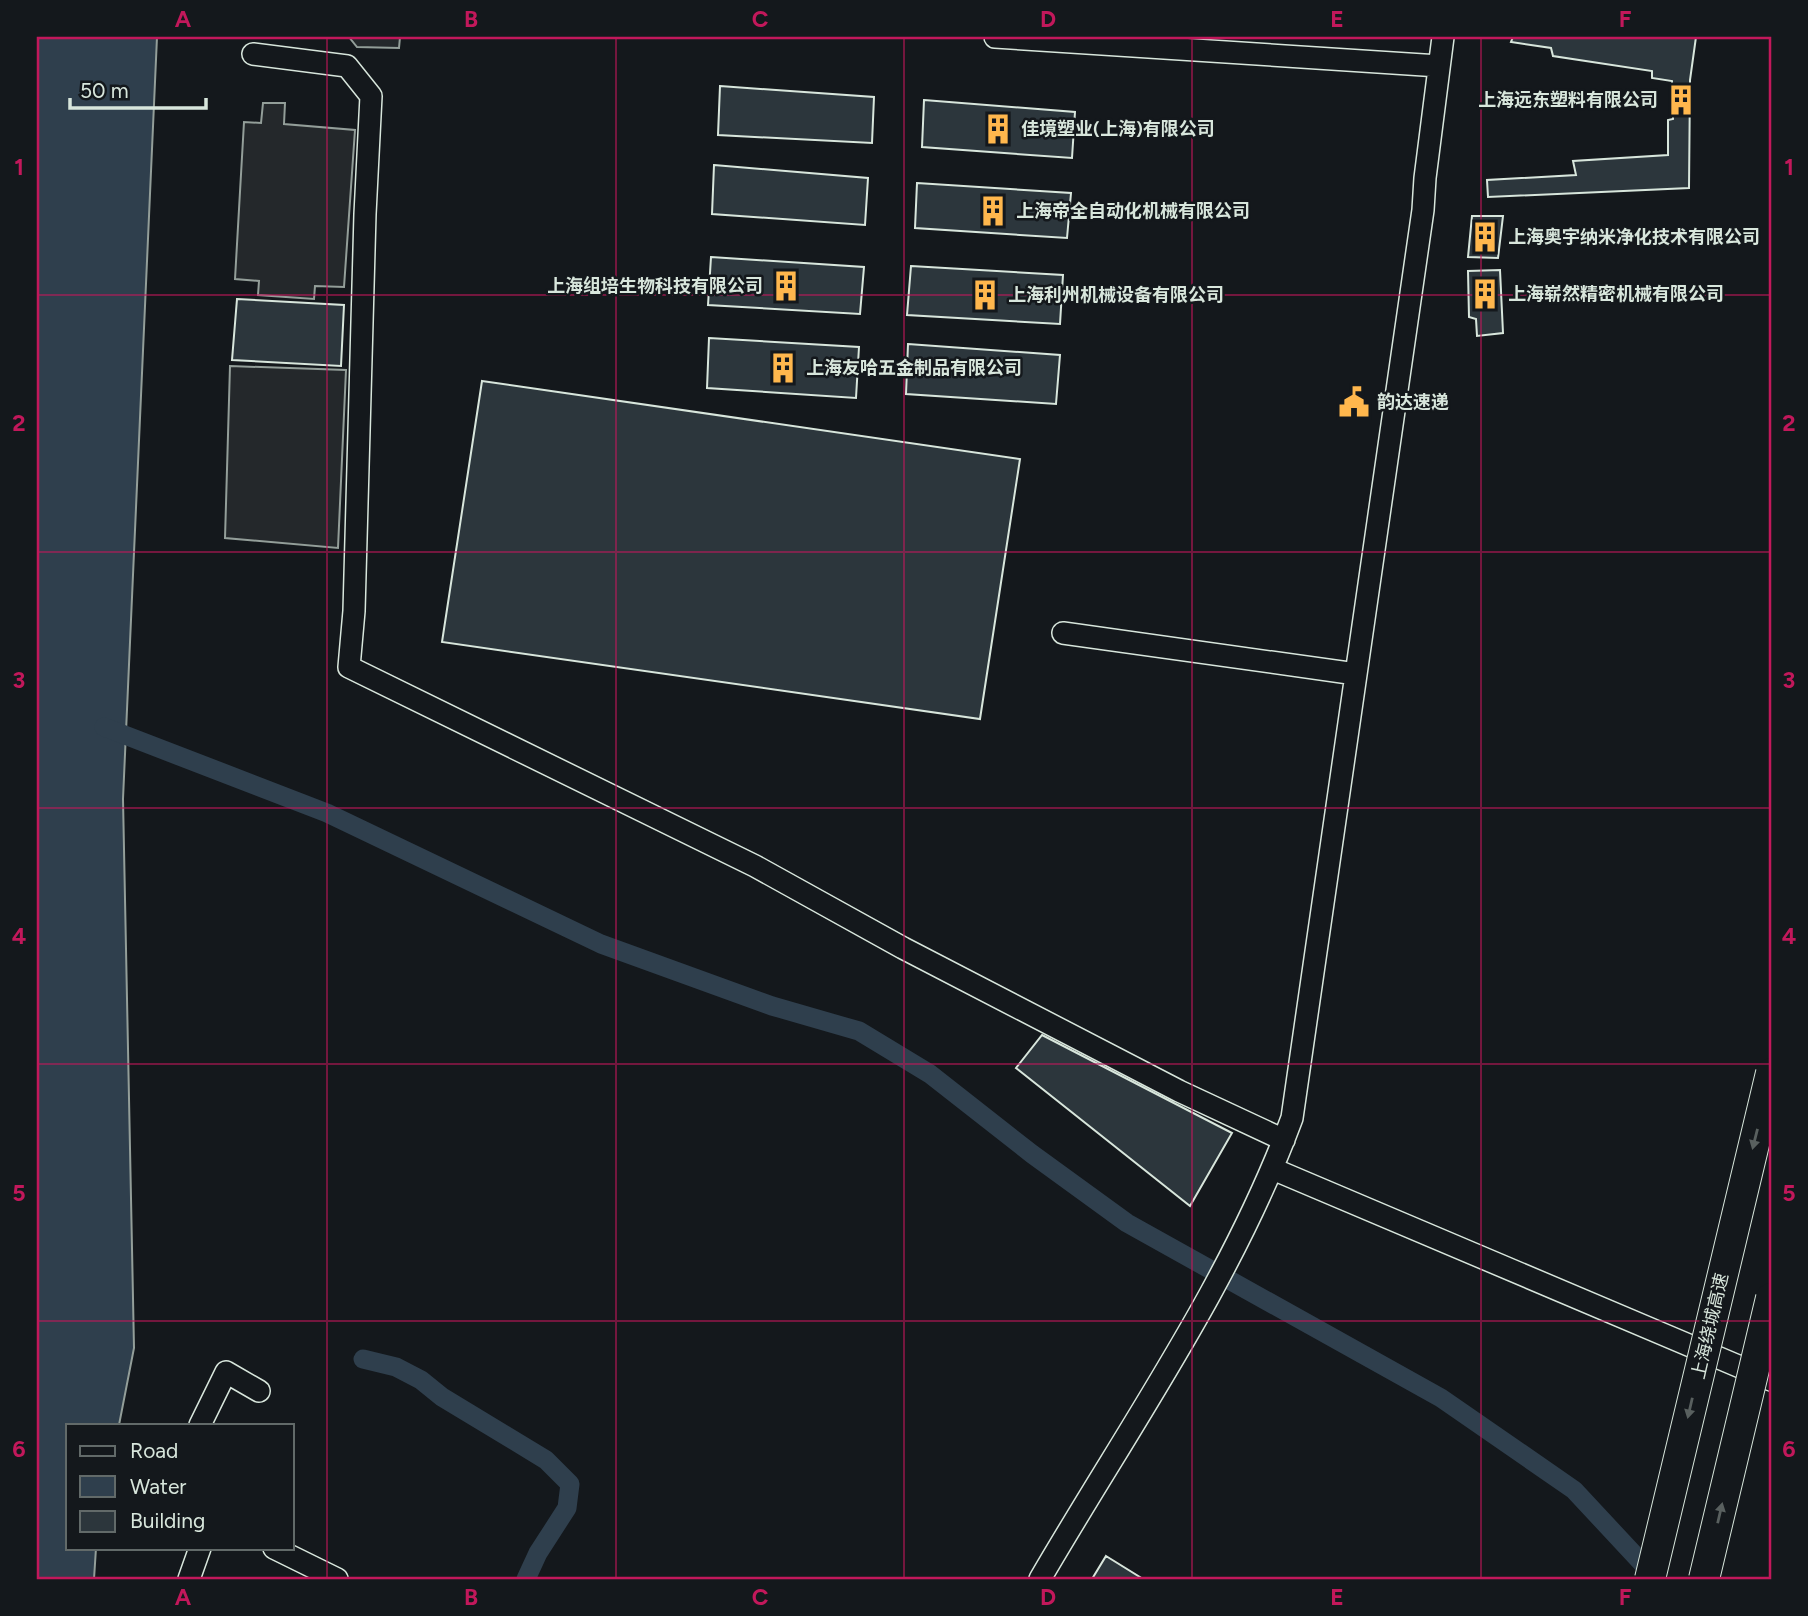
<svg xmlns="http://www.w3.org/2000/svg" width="1808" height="1616" font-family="Figtree,'Noto Sans SC',sans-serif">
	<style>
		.parking { fill: #24282b; stroke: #939e99; stroke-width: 2 }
		.water { fill: #2f3f4d; stroke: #939e99; stroke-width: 2 }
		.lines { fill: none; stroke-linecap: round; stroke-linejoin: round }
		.canal { stroke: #2f3f4d; stroke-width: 19 }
		.building { fill: #2c363c; stroke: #d8e6dc; stroke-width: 2 }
		.minor-casing { stroke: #d8e6dc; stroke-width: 24 }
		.minor { stroke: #14181c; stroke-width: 21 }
		.highway-bridge-casing { stroke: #d8e6dc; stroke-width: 32; stroke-linecap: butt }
		.highway-bridge { stroke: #14181c; stroke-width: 30 }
		.oneway { fill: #59605f }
		.grid { fill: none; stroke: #c2185b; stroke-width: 2; stroke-opacity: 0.55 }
		.labels { text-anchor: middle; stroke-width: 5; stroke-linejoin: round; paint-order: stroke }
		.poi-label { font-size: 18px; font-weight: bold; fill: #d8e6dc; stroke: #14181c; text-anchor: start }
		.street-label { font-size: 18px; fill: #d8e6dc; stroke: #14181c }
		.neatline { fill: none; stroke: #c2185b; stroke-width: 2.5 }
		.grid-label { font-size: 23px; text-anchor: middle; font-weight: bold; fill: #c2185b }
	</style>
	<rect width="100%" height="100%" fill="#14181c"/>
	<!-- parking -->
	<path class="parking" d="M349,37H400L399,48L357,47Z
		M263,103H285L284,124L355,130L344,287L315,286L314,299L258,295L259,281L235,279L244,122L261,123Z
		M230,366L346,370L338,548L225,538Z"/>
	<!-- water -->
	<path class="water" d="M37,37H157L123,799L134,1348L119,1425H68V1548H96L94,1579H37Z"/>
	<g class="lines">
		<!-- canal -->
		<path class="canal" d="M104,727L327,813L601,944L772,1006L859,1031L930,1074L1032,1154L1127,1223L1441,1398L1574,1490L1656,1578
			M363,1359L396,1367L421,1380L442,1397L546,1460L570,1484L567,1508L538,1553L526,1579"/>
	</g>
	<!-- building -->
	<path class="building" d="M1513,37H1696L1690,80L1689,188L1488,197L1487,180L1576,175L1573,161L1668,155V120L1673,119L1672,81L1652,78V71L1553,56L1551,48L1511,42Z
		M720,86L874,97L872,143L718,135Z
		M924,100L1075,112L1072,158L922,147Z
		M714,165L868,178L865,225L712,214Z
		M917,183L1071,193L1067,238L915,228Z
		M1472,216H1503L1498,258L1468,257Z
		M711,257L864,267L860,314L708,305Z
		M911,266L1063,275L1060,324L907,315Z
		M1500,270L1503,333L1477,336L1476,319L1469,317L1468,271Z
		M237,299L344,305L341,366L232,360Z
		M709,338L859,347L856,398L707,388Z
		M908,344L1060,355L1056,404L906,394Z
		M482,381L1020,459L980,719L442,642Z
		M1042,1035L1232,1133L1190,1206L1016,1068Z
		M1106,1556L1143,1579H1092Z"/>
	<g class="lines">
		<!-- minor casing -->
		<g class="minor-casing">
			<path id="minor" d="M995,37L1439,66
				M253,54L347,66L371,96L365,214L354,611L349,667L755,866L903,948L1179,1091L1284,1140
				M1063,633L1356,674
				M1273,1169L1771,1380
				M200,1425L226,1372L259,1391
				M274,1548L337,1579
				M189,1579L200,1548
				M1040,1579C1128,1428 1231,1283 1292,1118L1423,210L1425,178L1443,37"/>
		</g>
		<!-- minor -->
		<use href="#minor" class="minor"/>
		<!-- highway-bridge casing -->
		<g class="highway-bridge-casing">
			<path id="highway-bridge" d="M1650,1579L1771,1073
				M1704,1579L1771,1298"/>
		</g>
		<!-- highway-bridge -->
		<use href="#highway-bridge" class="highway-bridge"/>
	</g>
	<!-- one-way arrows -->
	<defs><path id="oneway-solid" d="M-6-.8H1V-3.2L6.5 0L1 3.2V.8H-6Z" transform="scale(1.75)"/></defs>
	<g class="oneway">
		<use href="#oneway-solid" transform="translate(1755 1139) rotate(104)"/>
		<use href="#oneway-solid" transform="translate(1690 1408) rotate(103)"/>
		<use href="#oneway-solid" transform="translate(1720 1513) rotate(-77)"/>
	</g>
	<!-- grid -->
	<path class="grid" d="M327,37V1579M616,37V1579M904,37V1579M1192,37V1579M1481,37V1579M37,295H1771M37,552H1771M37,808H1771M37,1064H1771M37,1321H1771"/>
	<!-- icons -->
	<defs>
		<g id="building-bare" transform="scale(2.415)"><path d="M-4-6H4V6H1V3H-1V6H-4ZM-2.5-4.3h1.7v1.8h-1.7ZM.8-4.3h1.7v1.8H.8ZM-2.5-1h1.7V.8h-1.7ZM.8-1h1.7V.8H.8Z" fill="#ffb74d" stroke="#14181c" stroke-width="2.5" paint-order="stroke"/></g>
		<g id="civic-bare" transform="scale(2.415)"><path d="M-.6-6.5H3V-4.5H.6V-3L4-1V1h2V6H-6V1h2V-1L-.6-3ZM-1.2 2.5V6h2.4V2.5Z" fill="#ffb74d" stroke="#14181c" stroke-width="2.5" paint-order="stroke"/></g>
	</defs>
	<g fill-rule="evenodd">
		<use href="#building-bare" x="1681" y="100"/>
		<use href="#building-bare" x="998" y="129"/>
		<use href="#building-bare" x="993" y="211"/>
		<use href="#building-bare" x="1485" y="237"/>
		<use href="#building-bare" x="786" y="286"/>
		<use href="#building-bare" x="1485" y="294"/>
		<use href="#building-bare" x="985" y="295"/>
		<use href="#building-bare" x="783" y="368"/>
		<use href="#civic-bare" x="1354" y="402"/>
	</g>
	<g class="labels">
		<!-- poi labels -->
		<g class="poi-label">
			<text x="1658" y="106" text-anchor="end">上海远东塑料有限公司</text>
			<text x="1021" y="135">佳境塑业(上海)有限公司</text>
			<text x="1016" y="217">上海帝全自动化机械有限公司</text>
			<text x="1508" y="243">上海奥宇纳米净化技术有限公司</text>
			<text x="763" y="292" text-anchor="end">上海组培生物科技有限公司</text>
			<text x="1508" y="300">上海崭然精密机械有限公司</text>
			<text x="1008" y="301">上海利州机械设备有限公司</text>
			<text x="806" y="374">上海友哈五金制品有限公司</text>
			<text x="1377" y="408">韵达速递</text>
		</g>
		<!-- street labels -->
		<g class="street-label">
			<text transform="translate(1710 1326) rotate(-77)" y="6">上海绕城高速</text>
		</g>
	</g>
	<!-- border -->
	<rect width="1808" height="1616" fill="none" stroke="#14181c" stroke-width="77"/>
	<!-- legend -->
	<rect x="66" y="1424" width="228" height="126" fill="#14181c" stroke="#626a69" stroke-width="2"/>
	<rect x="80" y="1446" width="35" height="10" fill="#14181c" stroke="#626a69" stroke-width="2"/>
	<text x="130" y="1458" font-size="21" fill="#d8e6dc">Road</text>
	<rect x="80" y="1476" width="35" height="21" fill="#2f3f4d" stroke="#626a69" stroke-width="2"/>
	<text x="130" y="1494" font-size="21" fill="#d8e6dc">Water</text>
	<rect x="80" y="1511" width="35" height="21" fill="#2c363c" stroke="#626a69" stroke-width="2"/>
	<text x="130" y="1528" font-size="21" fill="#d8e6dc">Building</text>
	<!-- scale -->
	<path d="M70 98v10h136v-10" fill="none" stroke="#d8e6dc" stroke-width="3.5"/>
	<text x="80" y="98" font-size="21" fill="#d8e6dc" stroke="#14181c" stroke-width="5" paint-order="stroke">50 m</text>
	<rect x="38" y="38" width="1732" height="1540" class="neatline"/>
	<g class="grid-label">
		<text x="183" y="27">A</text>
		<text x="471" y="27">B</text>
		<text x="760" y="27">C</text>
		<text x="1048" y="27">D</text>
		<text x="1337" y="27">E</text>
		<text x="1625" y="27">F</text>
		<text x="19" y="175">1</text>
		<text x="1789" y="175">1</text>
		<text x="19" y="431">2</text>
		<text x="1789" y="431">2</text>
		<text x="19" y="688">3</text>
		<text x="1789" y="688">3</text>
		<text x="19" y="944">4</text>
		<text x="1789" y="944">4</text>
		<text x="19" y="1201">5</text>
		<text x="1789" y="1201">5</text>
		<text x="19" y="1457">6</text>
		<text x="1789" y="1457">6</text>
		<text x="183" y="1605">A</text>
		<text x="471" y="1605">B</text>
		<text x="760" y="1605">C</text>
		<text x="1048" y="1605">D</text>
		<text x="1337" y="1605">E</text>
		<text x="1625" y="1605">F</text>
	</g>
</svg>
